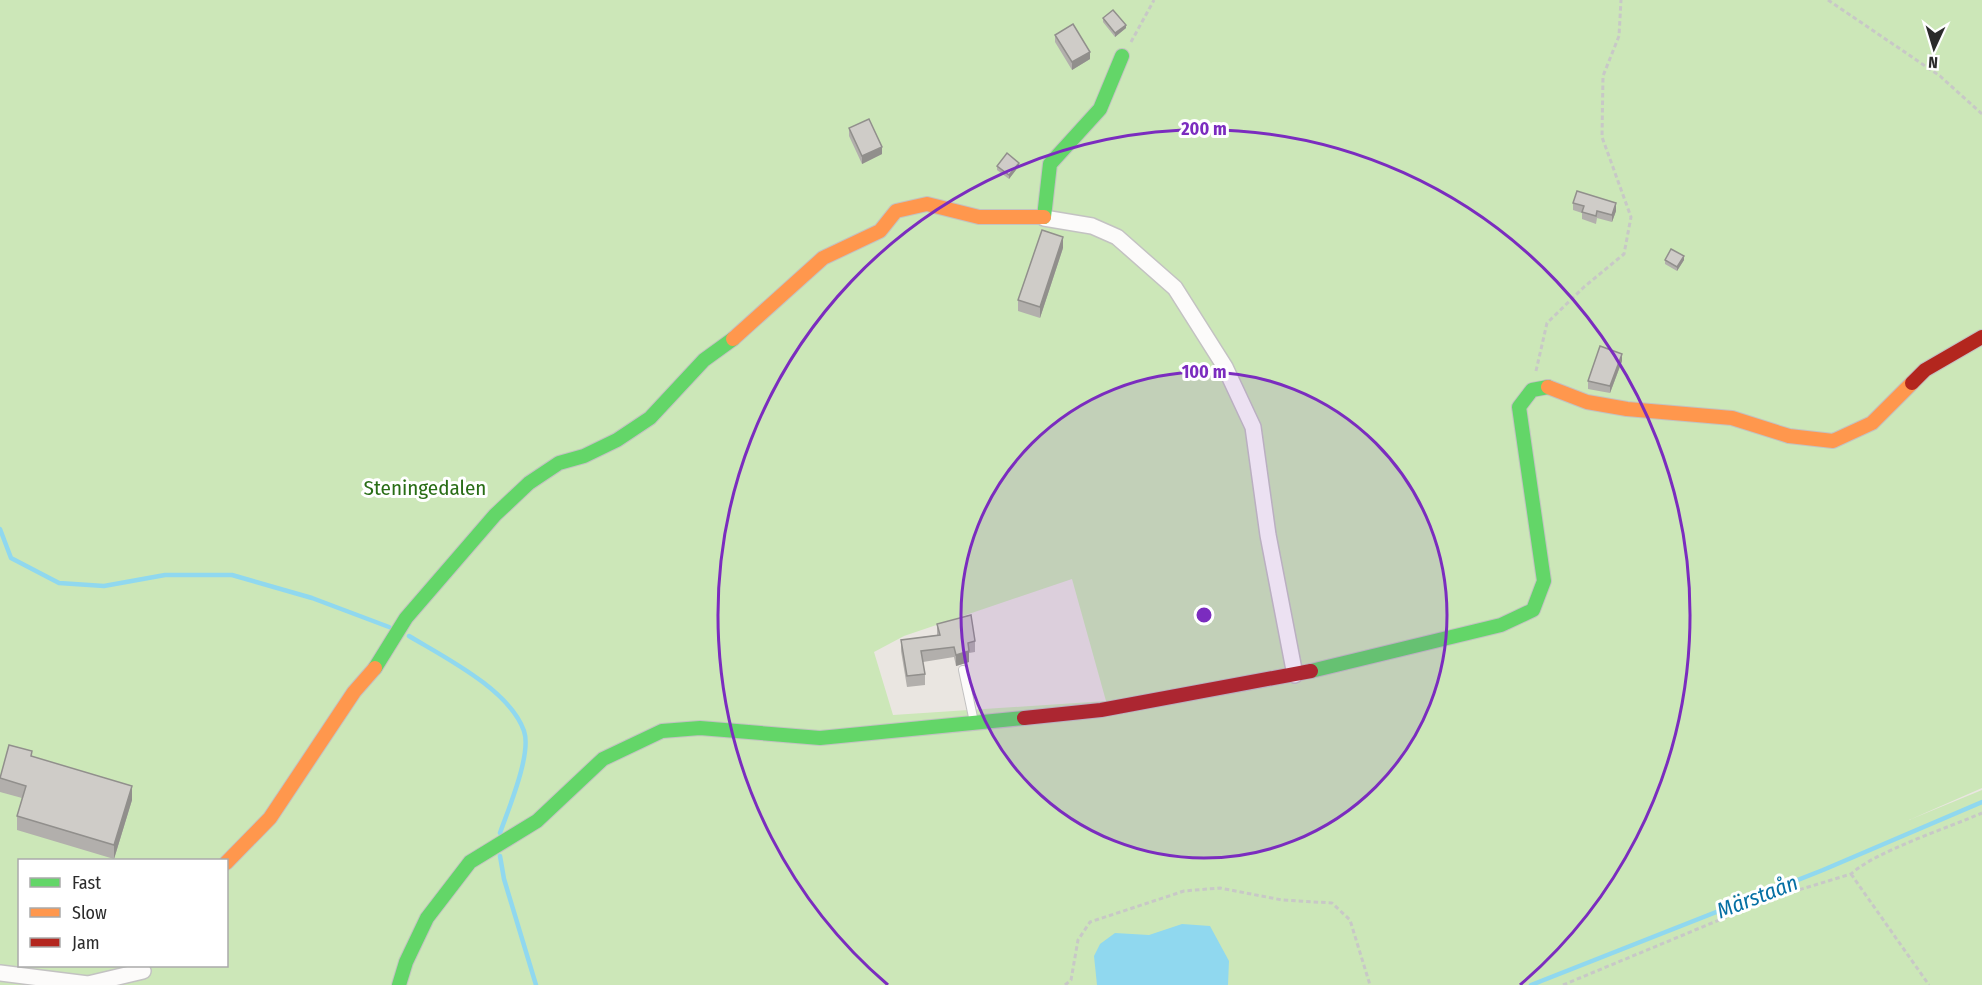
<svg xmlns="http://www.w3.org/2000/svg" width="1982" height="985" font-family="'Fira Sans Condensed',sans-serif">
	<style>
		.green { fill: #cce7b8; fill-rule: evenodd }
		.water { fill: #90d8ef }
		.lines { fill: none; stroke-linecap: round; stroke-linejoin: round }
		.stream { stroke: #90d8ef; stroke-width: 4.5 }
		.lane-casing { stroke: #c3c2c2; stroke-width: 10 }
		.street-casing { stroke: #c3c2c2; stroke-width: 18 }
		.fast-casing { stroke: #c3c2c2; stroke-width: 16 }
		.slow-casing { stroke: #c3c2c2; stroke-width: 16 }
		.jam-casing { stroke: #c3c2c2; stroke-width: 16 }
		.path { stroke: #c8c8c7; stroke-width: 3; stroke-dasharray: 4.5 3; stroke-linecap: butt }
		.lane { stroke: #fcfbfa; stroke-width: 8 }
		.street { stroke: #fcfbfa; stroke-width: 15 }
		.fast { stroke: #63d668; stroke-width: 14 }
		.slow { stroke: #ff974d; stroke-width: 14 }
		.jam { stroke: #b3261e; stroke-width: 14 }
		.wall { fill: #b2afac }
		.shaded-wall { fill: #918f8c }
		.building { fill: #cfccc8; stroke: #918f8c; stroke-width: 1.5 }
		.ring { fill: none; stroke: #7b2cbf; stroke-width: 3 }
		.labels { text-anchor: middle; stroke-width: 6; stroke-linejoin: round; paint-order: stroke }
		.park-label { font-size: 21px; fill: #296d16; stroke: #fff }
		.water-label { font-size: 22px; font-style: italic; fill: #0670a4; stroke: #fff }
		.centre { fill: #7b2cbf; stroke: #fff; stroke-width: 3 }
		.ring-label { font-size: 18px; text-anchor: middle; font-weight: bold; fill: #7b2cbf; stroke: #fff; stroke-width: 6; stroke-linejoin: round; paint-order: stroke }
	</style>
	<rect width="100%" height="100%" fill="#eae6e1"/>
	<!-- green -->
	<path class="green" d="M0,0H1982V788L1909,820L1982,790V985H0ZM1072,579L1106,701L893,715L874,652L904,636ZM20,860H226V966H20Z"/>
	<!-- water -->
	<path class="water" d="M1182,924L1210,926L1229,961L1228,985H1097L1094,956L1100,944L1115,933L1149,935Z"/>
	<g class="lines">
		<!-- stream -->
		<path class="stream" d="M0,529L11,558L59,583L104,586L165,575H232L312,598L389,627
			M409,636C444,657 510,690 524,731C532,754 508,810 500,833
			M500,856L504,879L536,985
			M1531,985L1823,870L1982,802"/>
		<!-- lane casing -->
		<g class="lane-casing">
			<path id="lane" d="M963,670L974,722"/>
		</g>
		<!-- street casing -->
		<g class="street-casing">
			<path id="street" d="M1044,218L1092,226L1117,237L1175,288L1225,367L1253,427L1268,535L1295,675
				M0,973L88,984L143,971"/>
		</g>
		<!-- fast casing -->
		<g class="fast-casing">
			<path id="fast" d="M1044,217L1050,164L1100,109L1122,56
				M375,668L406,618L495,515L529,483L559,463L584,456L617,440L650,418L704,360L733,339
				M1311,671L1501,625L1533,610L1544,581L1519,407L1532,390L1548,387
				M399,985L406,962L427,918L470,862L537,821L603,759L662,731L700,728L820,738L1024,718"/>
		</g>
		<!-- slow casing -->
		<g class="slow-casing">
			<path id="slow" d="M733,339L823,258L880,231L896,211L927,204L979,217H1044
				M1548,387L1587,402L1627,409L1732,418L1789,436L1833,441L1872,423L1912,383
				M226,863L270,818L354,692L375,668"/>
		</g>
		<!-- jam casing -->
		<g class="jam-casing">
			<path id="jam" d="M1912,383L1925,370L1982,337
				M1024,718L1101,710L1311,671"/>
		</g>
		<!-- path -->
		<path class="path" d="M1828,0L1940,76L1982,114
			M1131,42L1154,0
			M1536,371L1547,323L1584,287L1624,254L1631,217L1602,137L1603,76L1619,36L1621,0
			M1851,874L1929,985
			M1065,985L1071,980L1078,940L1090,922L1184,891L1220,888L1282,900L1332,903L1350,920L1370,985
			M1563,985L1772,898L1851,874C1876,851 1948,828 1982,813"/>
		<!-- lane -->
		<use href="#lane" class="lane"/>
		<!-- street -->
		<use href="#street" class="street"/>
		<!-- fast -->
		<use href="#fast" class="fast"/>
		<!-- slow -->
		<use href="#slow" class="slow"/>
		<!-- jam -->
		<use href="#jam" class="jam"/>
	</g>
	<!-- wall -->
	<path class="wall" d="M1103,18L1126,28L1115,37L1103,22Z
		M1055,35L1090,59L1072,70L1055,42Z
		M849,128L882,154L862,164L849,136Z
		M997,166H1019L1009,179L997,170Z
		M1573,203L1616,211L1612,222L1597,218L1596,224L1582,219V213L1573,210Z
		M1063,248L1040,318L1018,311V300Z
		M1665,260H1684L1677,271L1665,264Z
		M1622,361L1610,393L1588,389V381Z
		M937,624L975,641V652L969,653V662L956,666L954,657L923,662L925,674V685L907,687L901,651V640L937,635Z
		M32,756L132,800L114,859L17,830V816L22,798L0,792V778Z"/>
	<!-- shaded-wall -->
	<path class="shaded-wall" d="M1126,25V28L1115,37V33Z
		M1090,52V59L1072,70V62Z
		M882,147V154L862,164V156Z
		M1019,163V166L1009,179V175Z
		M1616,203V211L1612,222V215Z
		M1063,237V248L1040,318V307Z
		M1684,256V260L1677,271V267Z
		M1622,354V361L1610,393V386Z
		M969,651V662L956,666V655Z
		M132,786V800L114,859V845Z"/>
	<!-- building -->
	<path class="building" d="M1113,10L1126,25L1115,33L1103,18Z
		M1073,24L1090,52L1072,62L1055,35Z
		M869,119L882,147L862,156L849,128Z
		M1007,153L1019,163L1009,175L997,166Z
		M1577,191L1616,203L1612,215L1597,211L1596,216L1582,212L1584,206L1573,203Z
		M1042,230L1063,237L1040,307L1018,300Z
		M1671,249L1684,256L1677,267L1665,260Z
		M1600,346L1622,354L1610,386L1588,381Z
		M971,615L975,641L968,643L969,651L956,655L954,647L921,651L925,674L907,676L901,640L940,635L937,624Z
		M9,745L32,751L31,756L132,786L114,845L17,816L26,786L0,778Z"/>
	<!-- distance rings -->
	<circle cx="1204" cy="615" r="243" fill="#7b2cbf" fill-opacity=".12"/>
	<g class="ring">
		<circle cx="1204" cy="615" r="243"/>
		<path d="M888 985A486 486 0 1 1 1520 985"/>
	</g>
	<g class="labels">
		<!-- park labels -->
		<g class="park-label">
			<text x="425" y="495">Steningedalen</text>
		</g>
		<!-- water labels -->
		<g class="water-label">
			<text transform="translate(1757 896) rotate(-21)" y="8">Märstaån</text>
		</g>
	</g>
	<circle cx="1204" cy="615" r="9" class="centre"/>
	<g class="ring-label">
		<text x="1204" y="135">200 m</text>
		<text x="1204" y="378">100 m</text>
	</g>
	<!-- legend -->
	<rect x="18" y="859" width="210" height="108" fill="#ffffff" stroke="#aaaaaa" stroke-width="1.5"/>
	<rect x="30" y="878" width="30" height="9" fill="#63d668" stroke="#aaaaaa" stroke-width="1.5"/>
	<text x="72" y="889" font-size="18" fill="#2b2b2b">Fast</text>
	<rect x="30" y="908" width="30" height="9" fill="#ff974d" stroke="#aaaaaa" stroke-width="1.5"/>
	<text x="72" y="919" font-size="18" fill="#2b2b2b">Slow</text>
	<rect x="30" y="938" width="30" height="9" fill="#b3261e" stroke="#aaaaaa" stroke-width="1.5"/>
	<text x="72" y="949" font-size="18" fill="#2b2b2b">Jam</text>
	<!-- north arrow -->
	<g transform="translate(1934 48) rotate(184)" stroke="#ffffff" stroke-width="4.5" paint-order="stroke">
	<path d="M0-4.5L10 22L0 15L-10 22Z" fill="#2b2b2b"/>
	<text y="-9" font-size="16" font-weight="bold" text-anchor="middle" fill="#2b2b2b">N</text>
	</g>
</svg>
